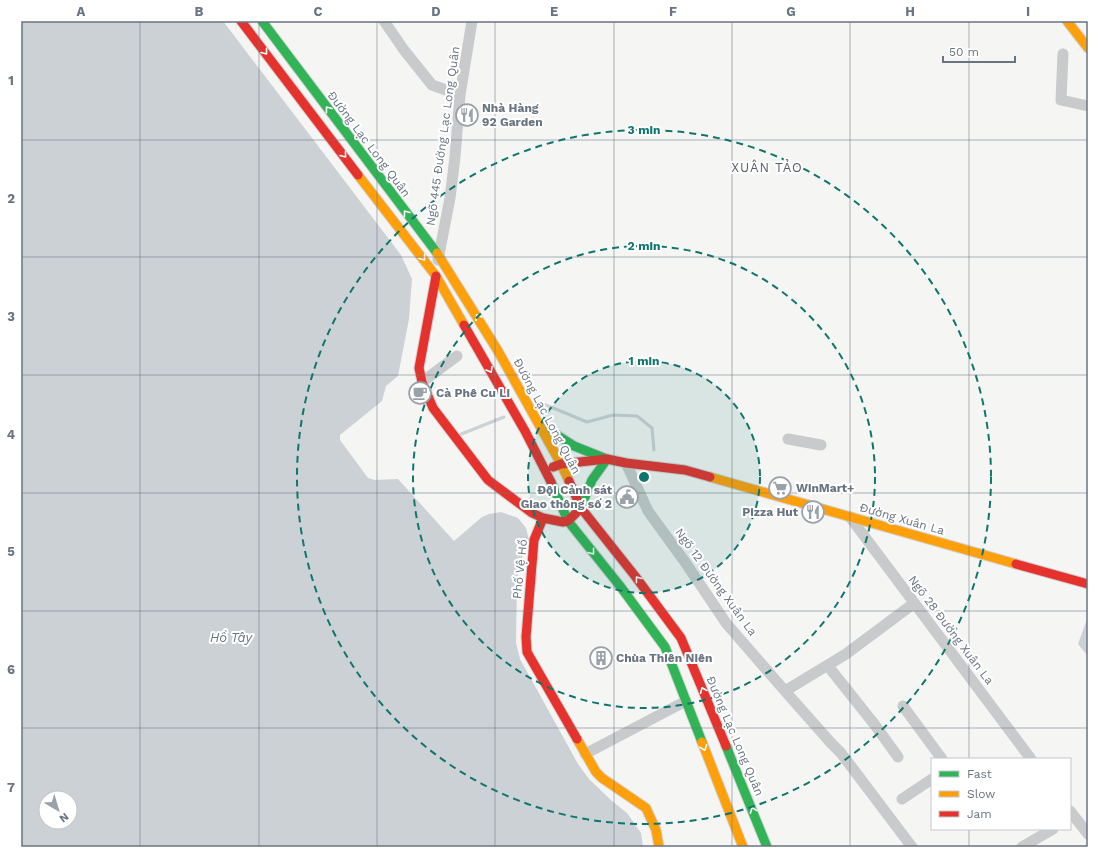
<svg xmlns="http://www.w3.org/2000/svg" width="1109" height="868" font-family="'Work Sans',sans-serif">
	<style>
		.water { fill: #ccd1d5; fill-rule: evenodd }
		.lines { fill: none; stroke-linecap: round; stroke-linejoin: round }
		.stream { stroke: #ccd1d5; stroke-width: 3 }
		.fast-casing { stroke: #d1d1d2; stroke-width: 11 }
		.slow-casing { stroke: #d1d1d2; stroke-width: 11 }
		.jam-casing { stroke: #d1d1d2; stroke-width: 11 }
		.street { stroke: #c9cacb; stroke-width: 11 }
		.fast { stroke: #30b455; stroke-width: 9 }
		.slow { stroke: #ff9f0a; stroke-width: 9 }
		.jam { stroke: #e5322d; stroke-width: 9 }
		.oneway { stroke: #fff }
		.grid { fill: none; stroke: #687481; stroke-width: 1; stroke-opacity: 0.55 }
		.ring { fill: none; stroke: #0f766e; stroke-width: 2; stroke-dasharray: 7 5 }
		.labels { text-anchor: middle; stroke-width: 4; stroke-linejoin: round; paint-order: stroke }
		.poi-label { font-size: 12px; font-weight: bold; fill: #687481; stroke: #fff; text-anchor: start }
		.street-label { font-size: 12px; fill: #687481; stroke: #fff }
		.neighbourhood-label { font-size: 13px; letter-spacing: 1px; fill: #555e67; stroke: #fff }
		.water-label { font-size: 13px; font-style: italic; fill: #63757d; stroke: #fff }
		.centre { fill: #0f766e; stroke: #fff; stroke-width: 2 }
		.ring-label { font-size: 12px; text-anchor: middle; font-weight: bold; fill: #0f766e; stroke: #fff; stroke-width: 4; stroke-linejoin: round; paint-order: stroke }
		.neatline { fill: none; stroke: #687481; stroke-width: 1.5 }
		.grid-label { font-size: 13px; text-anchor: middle; font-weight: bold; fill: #687481 }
	</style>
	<rect width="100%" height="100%" fill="#f5f5f4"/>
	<!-- water -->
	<path class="water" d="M21,21H223L401,255L412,279L409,319L398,376L386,386L382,401L340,435V440L368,478L375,480L398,479L454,541L482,517L489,514L501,512L518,518L526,528L529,540L521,560L517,580L516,643L520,659L578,764L589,779L612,801L627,813L641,833L643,847H21ZM46,798H70V822H46Z
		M1087,619H1088V656L1078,644Z"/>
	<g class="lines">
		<!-- stream -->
		<path class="stream" d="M541,403L587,422L613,415L637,416L652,428L654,450
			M459,435L504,417"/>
		<!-- fast casing -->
		<g class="fast-casing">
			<path id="fast" d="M262,21L437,253
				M541,425L574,446L604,458
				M551,482L568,521L620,586L665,647L702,742
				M580,509L592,480L607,459
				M726,746L767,847"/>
		</g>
		<!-- slow casing -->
		<g class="slow-casing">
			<path id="slow" d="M1067,21L1088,48
				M358,175L436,276L464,325
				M437,253L498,351L561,464L569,481
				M710,477L1016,564
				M577,739L596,772L602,778L646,808L656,830L659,847
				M702,742L743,847"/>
		</g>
		<!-- jam casing -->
		<g class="jam-casing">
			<path id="jam" d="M241,21L358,175
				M436,276L419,368L422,382L433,408L488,480L532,513L543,518L563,522L568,521L580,509
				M464,325L525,431L551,482
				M553,467L561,464L607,459L626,463L685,470L710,477
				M569,481L581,508L635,576L681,638L726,746
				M543,518L534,540L526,637L527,652L577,739
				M1016,564L1088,584"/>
		</g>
		<!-- street -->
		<path class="street" d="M384,21L404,50L432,85L460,95
			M1063,54L1061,100L1088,106
			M438,260L450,198L455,157L460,95L472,21
			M422,382L457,356
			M788,439L821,445
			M626,463L648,511L685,562L726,623L785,691L831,743L841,753L912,847
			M850,517L1031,759
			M828,666L875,725L898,757
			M785,691L846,654L913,604
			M903,706L942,759
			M585,754L686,701
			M902,799L932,779
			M1070,811L1088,834
			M1022,847L1053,829"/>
		<!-- fast -->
		<use href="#fast" class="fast"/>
		<!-- slow -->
		<use href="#slow" class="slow"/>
		<!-- jam -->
		<use href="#jam" class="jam"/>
	</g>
	<!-- one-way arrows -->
	<defs><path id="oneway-chevron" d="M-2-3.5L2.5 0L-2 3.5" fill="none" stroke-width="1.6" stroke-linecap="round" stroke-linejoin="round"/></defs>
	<g class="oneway">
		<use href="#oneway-chevron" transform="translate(265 52) rotate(52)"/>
		<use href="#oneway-chevron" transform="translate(328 109) rotate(-127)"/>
		<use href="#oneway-chevron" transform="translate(344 155) rotate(52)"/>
		<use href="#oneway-chevron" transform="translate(406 213) rotate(-127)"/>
		<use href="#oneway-chevron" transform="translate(423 258) rotate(54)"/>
		<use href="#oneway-chevron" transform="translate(478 317) rotate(-121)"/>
		<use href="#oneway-chevron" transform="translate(490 370) rotate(60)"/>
		<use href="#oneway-chevron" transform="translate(592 552) rotate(52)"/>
		<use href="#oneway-chevron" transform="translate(638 579) rotate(-127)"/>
		<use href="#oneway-chevron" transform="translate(703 690) rotate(-113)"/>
		<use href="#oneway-chevron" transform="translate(704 748) rotate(69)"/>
		<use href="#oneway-chevron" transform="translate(753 810) rotate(-111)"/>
	</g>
	<!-- grid -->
	<path class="grid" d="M140,21V847M259,21V847M377,21V847M495,21V847M614,21V847M732,21V847M850,21V847M969,21V759M21,140H1088M21,257H1088M21,375H1088M21,493H1088M21,611H1088M21,728H1088M969,829V847"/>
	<!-- distance rings -->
	<circle cx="644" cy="477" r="116" fill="#0f766e" fill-opacity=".12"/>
	<g class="ring">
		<circle cx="644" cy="477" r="116"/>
		<circle cx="644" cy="477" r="231"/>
		<circle cx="644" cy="477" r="347"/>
	</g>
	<!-- icons -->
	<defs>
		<g id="restaurant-ring" transform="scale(1.15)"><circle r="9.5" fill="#fff" stroke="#99a1a9" stroke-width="1.5"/><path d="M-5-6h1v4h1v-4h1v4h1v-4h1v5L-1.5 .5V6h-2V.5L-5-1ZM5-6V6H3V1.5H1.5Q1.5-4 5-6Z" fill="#99a1a9"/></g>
		<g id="cafe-ring" transform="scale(1.15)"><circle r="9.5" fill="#fff" stroke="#99a1a9" stroke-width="1.5"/><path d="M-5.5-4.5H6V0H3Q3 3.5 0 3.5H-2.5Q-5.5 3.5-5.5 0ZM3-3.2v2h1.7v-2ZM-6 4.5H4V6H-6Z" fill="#99a1a9"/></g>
		<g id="supermarket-ring" transform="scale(1.15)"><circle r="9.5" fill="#fff" stroke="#99a1a9" stroke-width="1.5"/><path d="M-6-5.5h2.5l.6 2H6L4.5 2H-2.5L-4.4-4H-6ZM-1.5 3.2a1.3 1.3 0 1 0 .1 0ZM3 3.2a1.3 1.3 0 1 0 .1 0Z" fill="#99a1a9"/></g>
		<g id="civic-ring" transform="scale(1.15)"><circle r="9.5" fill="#fff" stroke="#99a1a9" stroke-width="1.5"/><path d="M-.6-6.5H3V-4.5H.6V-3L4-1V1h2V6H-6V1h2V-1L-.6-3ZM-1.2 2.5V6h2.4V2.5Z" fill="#99a1a9"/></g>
		<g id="building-ring" transform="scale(1.15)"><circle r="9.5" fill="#fff" stroke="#99a1a9" stroke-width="1.5"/><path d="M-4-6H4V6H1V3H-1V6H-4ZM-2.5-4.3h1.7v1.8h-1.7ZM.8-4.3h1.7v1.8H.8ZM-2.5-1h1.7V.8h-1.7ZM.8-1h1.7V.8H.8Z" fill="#99a1a9"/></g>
	</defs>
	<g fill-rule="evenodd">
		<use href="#restaurant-ring" x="467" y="115"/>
		<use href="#cafe-ring" x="420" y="393"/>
		<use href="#supermarket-ring" x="780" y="488"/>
		<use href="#civic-ring" x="627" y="497"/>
		<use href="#restaurant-ring" x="813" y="512"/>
		<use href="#building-ring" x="601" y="658"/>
	</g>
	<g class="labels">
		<!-- poi labels -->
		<g class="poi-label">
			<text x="482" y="112">Nhà Hàng<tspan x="482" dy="14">92 Garden</tspan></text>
			<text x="436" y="397">Cà Phê Cu Li</text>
			<text x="796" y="492">WinMart+</text>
			<text x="612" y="494" text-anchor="end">Đội Cảnh sát<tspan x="612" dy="14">Giao thông số 2</tspan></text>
			<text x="798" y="516" text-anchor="end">Pizza Hut</text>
			<text x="616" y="662">Chùa Thiên Niên</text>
		</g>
		<!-- street labels -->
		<g class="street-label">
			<text transform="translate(443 136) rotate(-82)" y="4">Ngõ 445 Đường Lạc Long Quân</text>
			<text transform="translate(369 144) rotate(53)" y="4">Đường Lạc Long Quân</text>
			<text transform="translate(547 416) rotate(62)" y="4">Đường Lạc Long Quân</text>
			<text transform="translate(902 519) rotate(16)" y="4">Đường Xuân La</text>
			<text transform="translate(520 569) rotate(-84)" y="4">Phố Vệ Hồ</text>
			<text transform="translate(716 582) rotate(54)" y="4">Ngõ 12 Đường Xuân La</text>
			<text transform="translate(951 630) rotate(53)" y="4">Ngõ 28 Đường Xuân La</text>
			<text transform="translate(735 736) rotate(67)" y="4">Đường Lạc Long Quân</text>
		</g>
		<!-- neighbourhood labels -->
		<g class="neighbourhood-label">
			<text x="767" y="172">XUÂN TẢO</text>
		</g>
		<!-- water labels -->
		<g class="water-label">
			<text x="231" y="642">Hồ Tây</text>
		</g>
	</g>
	<circle cx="644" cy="477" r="6" class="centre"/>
	<g class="ring-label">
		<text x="644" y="134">3 min</text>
		<text x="644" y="250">2 min</text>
		<text x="644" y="365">1 min</text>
	</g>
	<!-- border -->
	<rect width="1109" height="868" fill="none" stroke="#ffffff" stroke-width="44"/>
	<!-- legend -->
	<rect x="931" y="758" width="140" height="72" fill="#ffffff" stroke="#c3c7cd"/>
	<rect x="939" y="771" width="20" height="6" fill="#30b455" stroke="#c3c7cd"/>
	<text x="967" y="778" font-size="12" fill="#687481">Fast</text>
	<rect x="939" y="791" width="20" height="6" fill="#ff9f0a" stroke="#c3c7cd"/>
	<text x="967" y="798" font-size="12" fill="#687481">Slow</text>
	<rect x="939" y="811" width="20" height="6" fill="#e5322d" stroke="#c3c7cd"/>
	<text x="967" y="818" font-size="12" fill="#687481">Jam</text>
	<!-- north arrow -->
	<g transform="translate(58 810) rotate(142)"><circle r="19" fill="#ffffff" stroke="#c3c7cd"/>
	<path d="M0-3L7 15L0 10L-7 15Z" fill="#99a1a9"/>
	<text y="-6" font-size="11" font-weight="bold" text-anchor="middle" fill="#687481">N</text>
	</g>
	<!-- scale -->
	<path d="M943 56v6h72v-6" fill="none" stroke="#687481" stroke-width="2"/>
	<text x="949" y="56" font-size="12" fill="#687481" stroke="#ffffff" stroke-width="3" paint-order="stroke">50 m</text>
	<rect x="22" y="22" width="1065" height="824" class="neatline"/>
	<g class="grid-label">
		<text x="81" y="16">A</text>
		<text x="199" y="16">B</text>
		<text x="318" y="16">C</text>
		<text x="436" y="16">D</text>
		<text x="554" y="16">E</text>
		<text x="673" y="16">F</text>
		<text x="791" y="16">G</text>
		<text x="910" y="16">H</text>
		<text x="1028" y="16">I</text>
		<text x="11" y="85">1</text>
		<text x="11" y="203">2</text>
		<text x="11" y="321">3</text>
		<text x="11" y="439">4</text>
		<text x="11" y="556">5</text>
		<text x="11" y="674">6</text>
		<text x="11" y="792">7</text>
	</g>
</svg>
